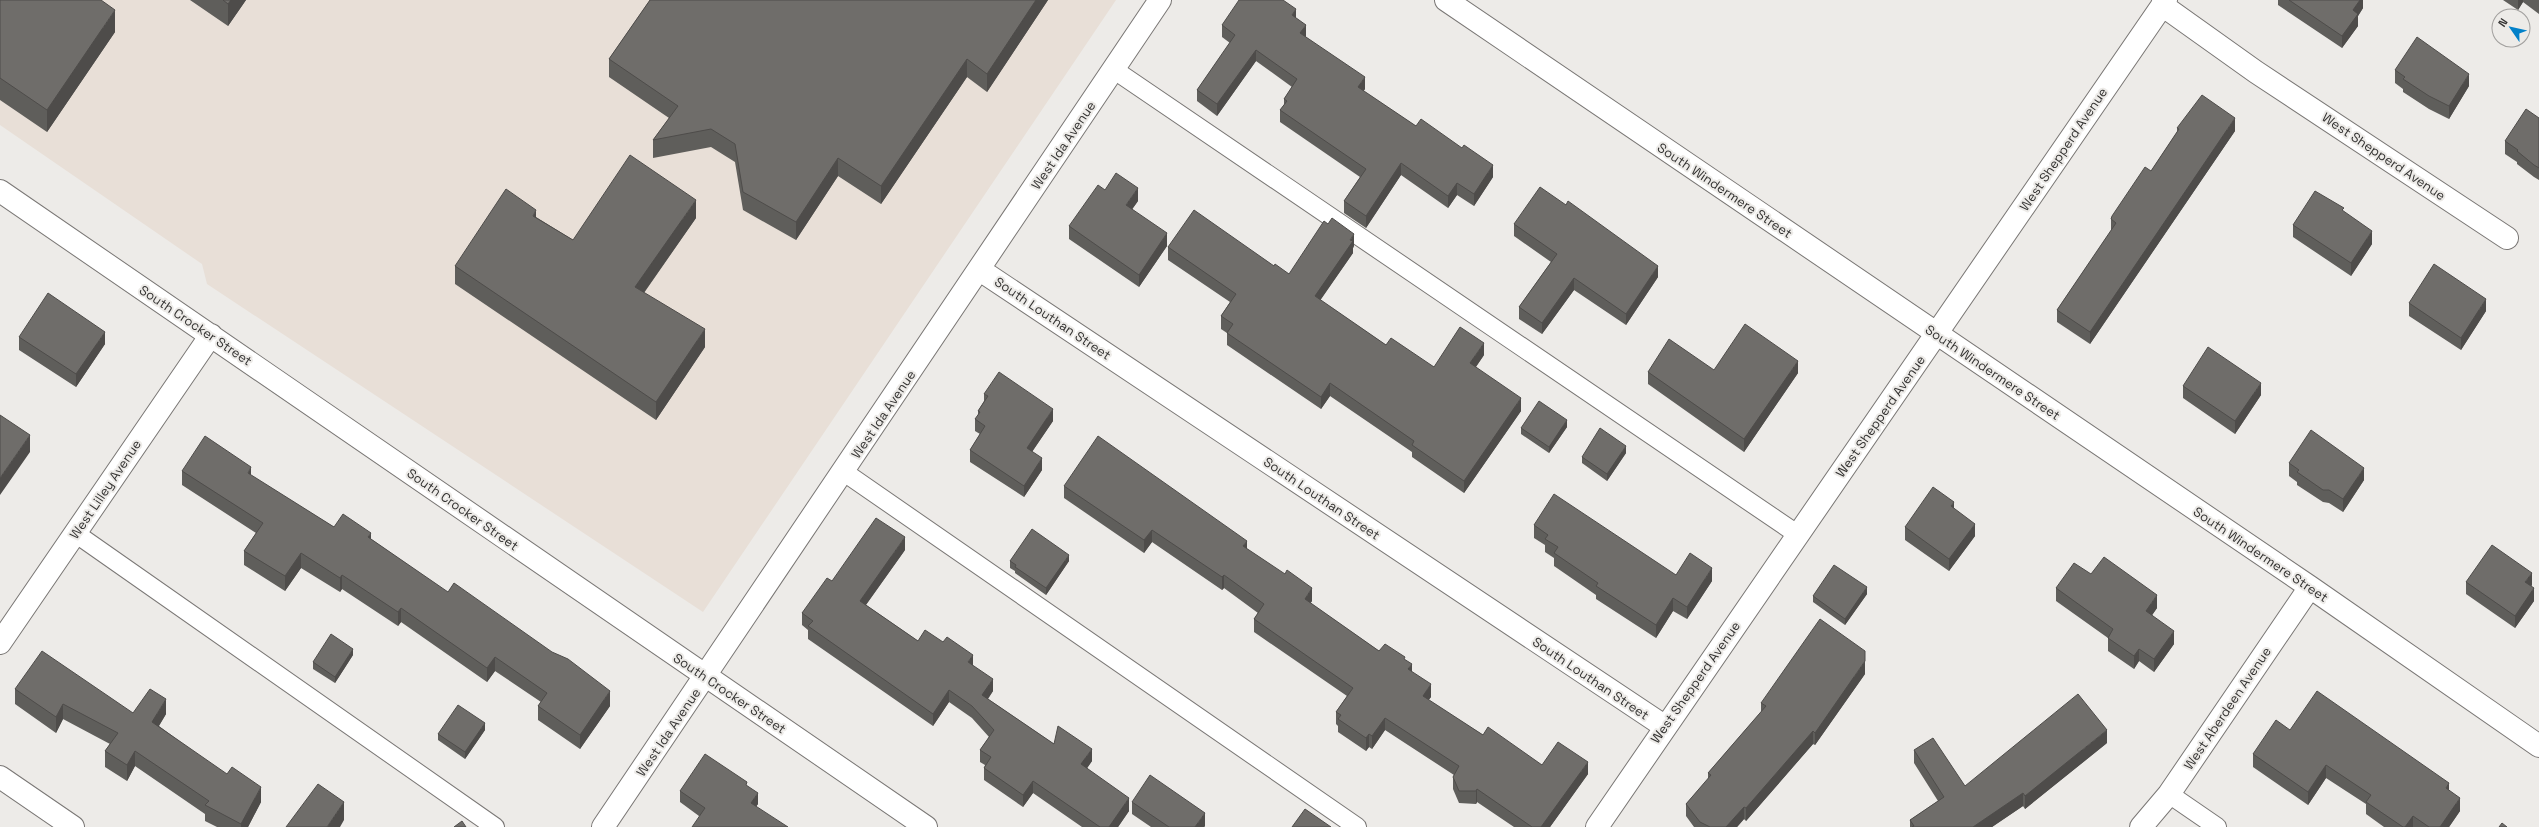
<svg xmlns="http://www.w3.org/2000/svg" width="2539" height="827" font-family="'Space Grotesk',sans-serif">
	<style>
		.built { fill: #e8dfd7 }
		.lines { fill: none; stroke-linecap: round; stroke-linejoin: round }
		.lane-casing { stroke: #7a7775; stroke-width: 20 }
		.street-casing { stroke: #7a7775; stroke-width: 24 }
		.lane { stroke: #fff; stroke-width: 18 }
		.street { stroke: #fff; stroke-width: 22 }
		.wall { fill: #5f5e5b }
		.shaded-wall { fill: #4e4c4a }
		.building { fill: #6f6d6a; stroke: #4e4c4a }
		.labels { text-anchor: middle; stroke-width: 4; stroke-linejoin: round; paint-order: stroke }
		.street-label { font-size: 13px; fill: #343332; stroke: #edebe8 }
	</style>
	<rect width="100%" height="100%" fill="#edebe8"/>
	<!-- built -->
	<path class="built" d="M0,0H1116L703,612L207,284L202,264L0,125Z"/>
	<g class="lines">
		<!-- lane casing -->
		<g class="lane-casing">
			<path id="lane" d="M1113,69L1797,534
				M844,472L1357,827
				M75,533L495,827
				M2169,794L2217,827"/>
		</g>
		<!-- street casing -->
		<g class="street-casing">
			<path id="street" d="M1446,0L2310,587L2539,746
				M2162,5L2256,72L2507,238
				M0,191L926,827
				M980,270L1664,726
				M0,643L211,335
				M0,777L73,827
				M603,827L1160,0
				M1597,827L2166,0
				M2141,827L2169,794L2310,587"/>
		</g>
		<!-- lane -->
		<use href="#lane" class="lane"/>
		<!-- street -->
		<use href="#street" class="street"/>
	</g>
	<!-- wall -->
	<path class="wall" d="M0,0L115,32L47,132L0,100Z
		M190,0H246L228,26Z
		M650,0H1048L987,92L967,77L881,204L838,176L796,240L743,210L735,162L711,147L653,158V140L669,118L609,77V59Z
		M2278,0H2363V8L2358,16V26L2342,48L2278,5Z
		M2503,0H2539V14L2523,2L2518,10Z
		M1296,18L1306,37L1365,89L1363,91L1493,177L1474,206L1457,195L1448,208L1401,175L1366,228L1344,213V201L1360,177L1280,122V110L1284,105V99L1292,87L1256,61L1217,116L1197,101V90L1230,43L1222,37V25Z
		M2395,70L2469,86L2449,119L2429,109L2403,92V89L2395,83Z
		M2539,118V180L2534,177L2517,164V162L2505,154V141Z
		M2177,128L2235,131L2090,344L2057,322V310L2111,231V219L2151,171L2177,132Z
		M1138,201L1132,209L1167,246L1139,287L1069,239V226Z
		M2344,212L2372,244L2351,276L2293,237V225Z
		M536,217L573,240L696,218L644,293L705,347L656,420L455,284V266Z
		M1514,224L1658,277L1626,325L1574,290L1542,334L1519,319V307L1551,262L1514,236Z
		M1354,246L1353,248V253L1320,300L1386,345L1434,367L1484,355L1476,367L1521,411L1464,493L1412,457V452L1330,396L1321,409L1227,345V333L1221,329V316L1230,302L1168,260V247L1274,266L1289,274Z
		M2409,303L2486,311L2461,350L2409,316Z
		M19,337L105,344L76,387L19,350Z
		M1714,370L1798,373L1744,452L1648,384V372Z
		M2183,386L2261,395L2235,434L2183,398Z
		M984,394L1053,421L1032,452L1042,470L1024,497L970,462V450L980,434L975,431V419L978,416V411L984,401Z
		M1567,427L1549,453L1521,434V428Z
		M1626,453L1607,481L1582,463V457Z
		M2289,463L2364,480L2343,512L2329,503L2323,502L2297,485V482L2289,476Z
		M182,471L251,476L334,527L371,539L610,706L580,749L538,720V706L541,702L495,671L487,682L401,622L398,626L342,589L340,592L301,568L285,591L244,565V551L256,533L182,485Z
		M1064,486L1247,549L1312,601L1310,603L1379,651L1405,660L1412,672L1431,697L1428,700L1483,735L1542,765L1588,774L1550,827H1514L1477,802L1476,804L1459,803L1453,789V777L1454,775L1385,730L1372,749L1369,747L1366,751L1338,732V726L1336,724V712L1347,696L1254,632V619L1258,613L1224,588L1222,590L1152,542L1144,553L1064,498Z
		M1954,508L1975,536L1949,571L1905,540V527Z
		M1534,525L1676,575L1712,581L1687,619L1673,611L1656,638L1596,599V595L1554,566V558L1545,552V545L1534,538Z
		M905,550L866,605L918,641L973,666L993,691L988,699L1054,744L1092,761L1087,768L1129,811L1118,827H1082L1033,793L1023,807L984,780V768L985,765L980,762V750L989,737L972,718L949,702L933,726L808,639V630L802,625V613L832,581Z
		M1010,561H1069L1046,595L1015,573V571L1010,568Z
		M2091,574L2157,608L2152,615L2174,644L2154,672L2139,661L2134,669L2108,651V638L2056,601V588Z
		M2466,582L2532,585L2531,586L2534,601L2515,628L2466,594Z
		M1867,594L1845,625L1813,602V596Z
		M353,655L335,683L313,669V662Z
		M1865,674L1815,745L1813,744L1746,821L1744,819L1737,827H1694L1686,816V804L1708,779V773L1761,712V703Z
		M15,689L133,713L166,714L159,726L261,802L248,827H217L205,821V814L135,766L127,781L105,767V751L110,744L63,719L56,733L15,704Z
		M485,730L465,759L438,740V734Z
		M2290,730L2449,791L2460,811L2449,827H2384L2366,814V804L2326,778L2308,805L2253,767V754Z
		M2107,743L2025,809L2023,806L1992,827H1910V820L1938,801L1914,763V750L1965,786Z
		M747,786L758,804L756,806L699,816L680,802V791Z
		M1132,802L1205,826L1204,827H1151L1132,814Z"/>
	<!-- shaded-wall -->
	<path class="shaded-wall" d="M231,0H246L228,26V4Z
		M1036,0H1048L987,92V74Z
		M2360,0H2363V8L2358,16V26L2342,48V36L2353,10Z
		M2518,0H2523V2L2518,10Z
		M1296,9V21L1292,15Z
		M115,10V32L47,132V110Z
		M1306,25V37L1300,33Z
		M1256,50V61L1217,116V104Z
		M967,59V77L881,204V186Z
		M2469,74V86L2449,119V106Z
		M1365,77V89L1358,99V87Z
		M2235,118V131L2090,344V332Z
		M838,158V176L796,240V222Z
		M1401,163V175L1366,228V216Z
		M1493,165V177L1474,206V194Z
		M1457,183V195L1448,208V196Z
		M1138,188V201L1126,218V205Z
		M696,200V218L635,305V287Z
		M536,210V228L533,216Z
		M2372,231V244L2351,276V263Z
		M1167,233V246L1139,287V275Z
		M1354,234V246L1353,248V253L1315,308V296Z
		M1658,266V277L1626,325V314Z
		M1574,278V290L1542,334V323Z
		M2486,299V311L2461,350V338Z
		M705,329V347L656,420V402Z
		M105,332V344L76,387V374Z
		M1484,343V355L1470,375V363Z
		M1798,361V373L1744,452V439Z
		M1330,383V396L1321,409V397Z
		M2261,383V395L2235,434V421Z
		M1521,398V411L1464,493V481Z
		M1053,409V421L1027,459V448Z
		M1567,420V427L1549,453V447Z
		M30,435V452L0,495V478Z
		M1626,446V453L1607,481V474Z
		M1042,458V470L1024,497V486Z
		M251,467V482L248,473Z
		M2364,468V480L2343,512V499Z
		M1954,502V515L1951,506Z
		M1975,524V536L1949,571V559Z
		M1152,530V542L1144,553V540Z
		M371,533V547L368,537Z
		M905,537V550L860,613V601Z
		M1247,541V553L1243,546Z
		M301,553V568L285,591V576Z
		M1069,555V561L1046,595V588Z
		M1712,568V581L1687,619V607Z
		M2532,573V585L2525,595V582Z
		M342,575V589L340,592V578Z
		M1224,575V588L1222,590V577Z
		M1867,587V594L1845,625V619Z
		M1312,588V601L1305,612V599Z
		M2534,588V601L2515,628V616Z
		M2157,595V608L2146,624V611Z
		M1673,598V611L1656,638V625Z
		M401,608V622L398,626V612Z
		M2174,631V644L2154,672V659Z
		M353,649V655L335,683V677Z
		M2139,649V661L2134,669V656Z
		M973,655V667L968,662Z
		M495,657V671L487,682V668Z
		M1865,661V674L1815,745V733Z
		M1412,664V677L1408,669Z
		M993,679V691L982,707V695Z
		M1431,684V697L1423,708V696Z
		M949,690V702L933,726V714Z
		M610,691V706L580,749V735Z
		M166,699V714L152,737V722Z
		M63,704V719L56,733V717Z
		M1385,718V730L1372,749V736Z
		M485,723V730L465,759V752Z
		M2107,730V743L2025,809V796Z
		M1813,731V744L1746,821V808Z
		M1369,734V747L1366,751V738Z
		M1092,749V761L1081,777V764Z
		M135,751V766L127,781V765Z
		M1588,762V774L1550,827H1541Z
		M2326,765V778L2308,805V792Z
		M1033,781V793L1023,807V795Z
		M2449,783V796L2446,788Z
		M261,787V802L248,827H241V824Z
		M1477,789V802L1476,804V791Z
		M758,793V804L751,814V803Z
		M2023,793V806L1992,827H1973Z
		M1129,798V811L1118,827H1109Z
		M2460,798V811L2449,827H2440Z
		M344,802V820L340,827H327Z
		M1744,807V819L1737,827H1726Z
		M1205,813V826L1204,827H1195Z
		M2413,816V827H2405Z"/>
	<!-- building -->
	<path class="building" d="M0,0H101L115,10L47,110L0,78Z
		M223,0H231L228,4Z
		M650,0H1036L987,74L967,59L881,186L838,158L796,222L743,192L735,144L711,129L653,140L678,106L609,59Z
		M1239,0H1283L1296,9L1292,15L1306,25L1300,33L1365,77L1358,87L1416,126L1421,119L1462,148L1464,145L1493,165L1474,194L1457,183L1448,196L1401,163L1366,216L1344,201L1366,169L1280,110L1287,101L1284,99L1297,79L1256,50L1217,104L1197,90L1235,35L1222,25Z
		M2289,0H2360L2353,10L2358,14L2342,36Z
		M2417,37L2469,74L2449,106L2429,96L2403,79L2405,77L2395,70Z
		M2202,95L2235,118L2090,332L2057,310L2116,223L2111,219L2112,216L2145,167L2151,171L2179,129L2177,128Z
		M2526,109L2539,118V168L2534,165L2517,151L2518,150L2505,141Z
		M630,155L696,200L635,287L705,329L656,402L455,266L506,189L536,210L533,216L573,240Z
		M1116,173L1138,188L1126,205L1167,233L1139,275L1069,226L1098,185L1105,190Z
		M1540,187L1566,205L1568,201L1658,266L1626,314L1574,278L1542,323L1519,307L1557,254L1514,224Z
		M2315,191L2344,208L2342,210L2372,231L2351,263L2293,225Z
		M1194,210L1274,266L1275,264L1289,274L1324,221L1328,224L1332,218L1354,234L1350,240L1353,241L1315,296L1386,345L1391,338L1434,367L1460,327L1484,343L1470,363L1521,398L1464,481L1412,445L1414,441L1330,383L1321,397L1227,333L1233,324L1221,316L1236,294L1168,247Z
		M2434,264L2486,299L2461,338L2409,303Z
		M48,293L105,332L76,374L19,337Z
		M1745,324L1798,361L1744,439L1648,372L1669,339L1714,370Z
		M2208,347L2261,383L2235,421L2183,386Z
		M999,372L1053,409L1027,448L1042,458L1024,486L970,450L985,426L975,419L980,412L978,411L988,396L984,394Z
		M1539,401L1567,420L1549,447L1521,428Z
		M0,415L30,435L0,478Z
		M1600,428L1626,446L1607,474L1582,457Z
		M2311,430L2364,468L2343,499L2329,490H2323L2297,472L2299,470L2289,463Z
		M205,436L251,467L248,473L334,527L343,514L371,533L368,537L448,592L454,583L552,652L568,659L610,691L580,735L538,706L547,693L495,657L487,668L401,608L398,612L342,575L340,578L301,553L285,576L244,551L263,523L182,471Z
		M1098,436L1247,541L1243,546L1285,574L1287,570L1312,588L1305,599L1379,651L1385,644L1405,657L1404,659L1412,664L1408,669L1431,684L1423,696L1483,735L1488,727L1542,765L1558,742L1588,762L1541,827H1532L1477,789L1476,791H1459L1453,777L1459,766L1385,718L1372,736L1369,734L1366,738L1338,719L1341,715L1336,712L1353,688L1254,619L1264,604L1224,575L1222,577L1152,530L1144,540L1064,486Z
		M1933,487L1954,502L1951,506L1975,524L1949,559L1905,527Z
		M1554,494L1676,575L1690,553L1712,568L1687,607L1673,598L1656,625L1596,586L1598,583L1554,553L1558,547L1545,539L1548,535L1534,525Z
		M876,518L905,537L860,601L918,641L925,630L943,642L947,637L973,655L968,662L993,679L982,695L1054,744L1058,726L1092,749L1081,764L1129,798L1109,827H1100L1033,781L1023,795L984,768L991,757L980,750L994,730L972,706L949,690L933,714L808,626L813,621L802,613L827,578L832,581Z
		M1032,529L1069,555L1046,588L1015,567L1016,565L1010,561Z
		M2492,545L2532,573L2525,582L2534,588L2515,616L2466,582Z
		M2104,557L2157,595L2146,611L2174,631L2154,659L2139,649L2134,656L2108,638L2113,629L2056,588L2074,563L2091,574Z
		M1834,565L1867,587L1845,619L1813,596Z
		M1820,619L1865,651V661L1815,733L1813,731L1746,808L1744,807L1726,827H1710L1700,822L1686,804L1711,775L1708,773L1766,706L1761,703Z
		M331,634L353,649L335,677L313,662Z
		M42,651L133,713L150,689L166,699L152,722L227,774L232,767L261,787L241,824L205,805L209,801L135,751L127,765L105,751L118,733L63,704L56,717L15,689Z
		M2317,691L2449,783L2446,788L2460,798L2440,827H2429L2413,816L2405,827H2403L2366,802L2371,795L2326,765L2308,792L2253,754L2276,720L2290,730Z
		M2078,694L2107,730L2025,796L2023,793L1973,827H1912L1914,826L1910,820L1944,797L1914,750L1933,738L1965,786Z
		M458,705L485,723L465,752L438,734Z
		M705,754L747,782L746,785L758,793L751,803L788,827H692L705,808L680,791Z
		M1150,775L1205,813L1195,827H1169L1132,802Z
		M318,784L344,802L327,827H286Z
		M1305,809L1331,827H1292Z
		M462,821L466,827H454Z
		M2502,823L2507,827H2499Z"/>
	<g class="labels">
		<!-- street labels -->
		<g class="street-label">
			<text transform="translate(1063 145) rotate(-56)" y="5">West Ida Avenue</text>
			<text transform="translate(2063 149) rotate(-56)" y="5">West Shepperd Avenue</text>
			<text transform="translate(2384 156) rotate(34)" y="5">West Shepperd Avenue</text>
			<text transform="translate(1725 190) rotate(34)" y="5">South Windermere Street</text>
			<text transform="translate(1053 318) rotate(34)" y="5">South Louthan Street</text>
			<text transform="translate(196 325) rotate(34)" y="5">South Crocker Street</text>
			<text transform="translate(1993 372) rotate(34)" y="5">South Windermere Street</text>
			<text transform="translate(883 414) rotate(-56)" y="5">West Ida Avenue</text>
			<text transform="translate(1880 416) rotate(-55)" y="5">West Shepperd Avenue</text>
			<text transform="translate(105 489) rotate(-56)" y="5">West Lilley Avenue</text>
			<text transform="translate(1322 498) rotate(34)" y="5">South Louthan Street</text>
			<text transform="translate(463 509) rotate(35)" y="5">South Crocker Street</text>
			<text transform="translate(2261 554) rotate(34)" y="5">South Windermere Street</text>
			<text transform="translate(1591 678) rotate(34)" y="5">South Louthan Street</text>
			<text transform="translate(1695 682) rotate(-55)" y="5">West Shepperd Avenue</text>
			<text transform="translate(730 693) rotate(34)" y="5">South Crocker Street</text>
			<text transform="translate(2227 708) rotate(-56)" y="5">West Aberdeen Avenue</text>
			<text transform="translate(668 732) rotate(-56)" y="5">West Ida Avenue</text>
		</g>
	</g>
	<!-- north arrow -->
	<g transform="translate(2511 28) rotate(304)"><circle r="19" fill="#edebe8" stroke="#a3a19f"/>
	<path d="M0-3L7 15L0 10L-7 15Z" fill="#0381c9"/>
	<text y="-6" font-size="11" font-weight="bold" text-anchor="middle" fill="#343332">N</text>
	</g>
</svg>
